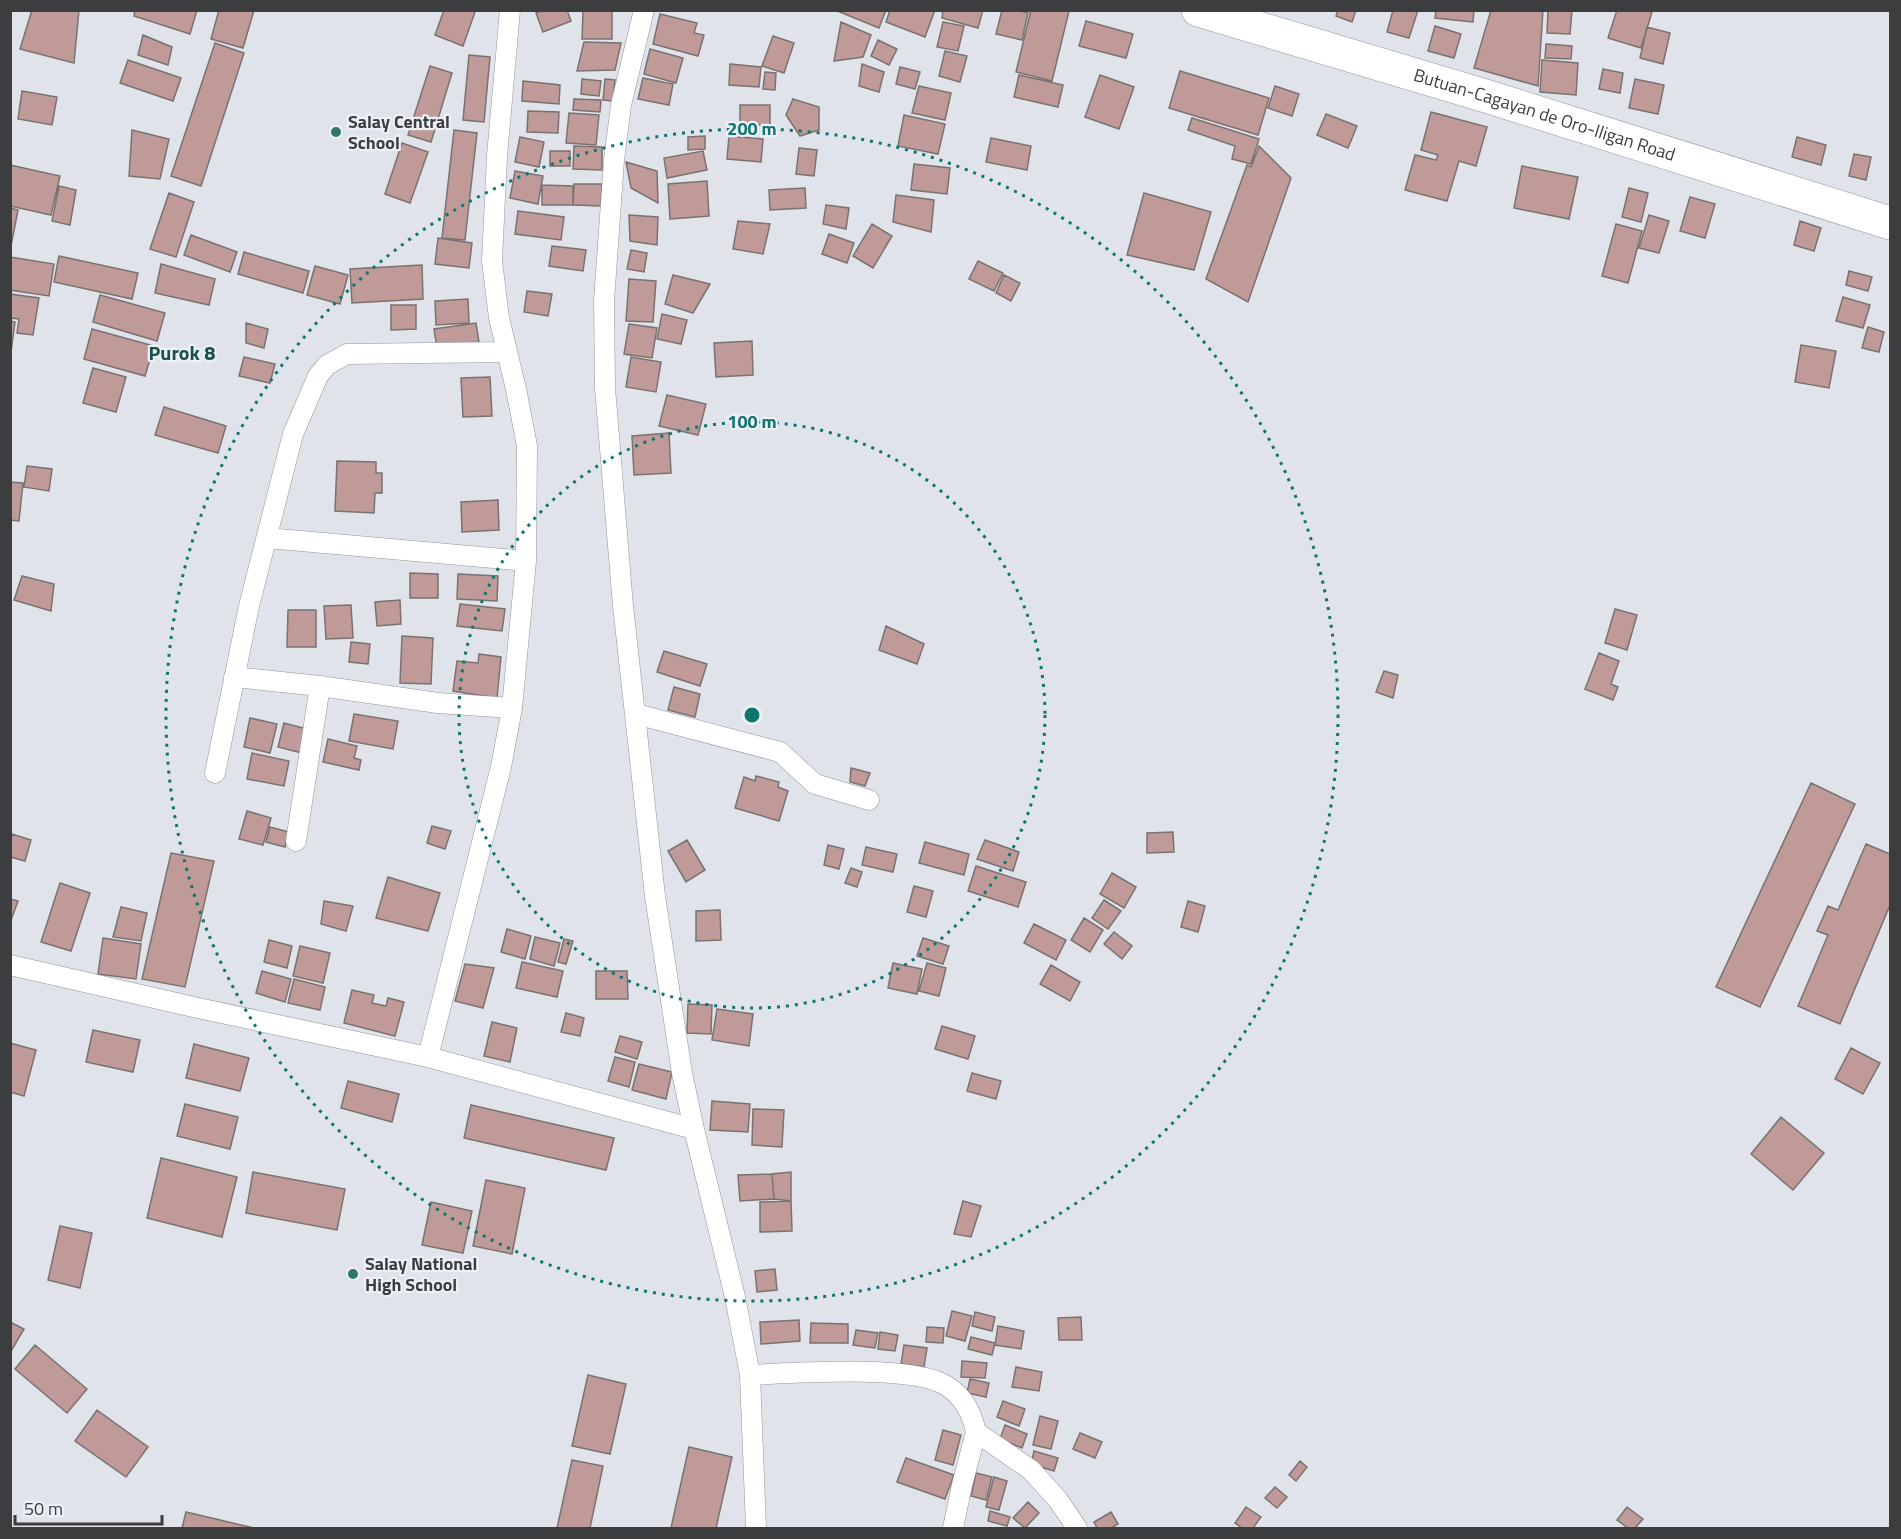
<svg xmlns="http://www.w3.org/2000/svg" width="1901" height="1539" font-family="'Titillium Web',sans-serif">
	<style>
		.building { fill: #bf9a98; stroke: #797271; stroke-width: 1.5 }
		.lines { fill: none; stroke-linecap: round; stroke-linejoin: round }
		.minor-casing { stroke: #92959a; stroke-width: 21 }
		.trunk-casing { stroke: #92959a; stroke-width: 34 }
		.minor { stroke: #fff; stroke-width: 20 }
		.trunk { stroke: #fff; stroke-width: 33 }
		.ring { fill: none; stroke: #0f766e; stroke-width: 3; stroke-dasharray: 3 6 }
		.poi-dot { fill: #30766e; stroke: #edf0f6; stroke-width: 2 }
		.labels { text-anchor: middle; stroke-width: 4.5; stroke-linejoin: round; paint-order: stroke }
		.street-label { font-size: 18px; fill: #3b3d3f; stroke: #edf0f6 }
		.poi-label { font-size: 18px; font-weight: bold; fill: #3b3d3f; stroke: #edf0f6; text-anchor: start }
		.neighbourhood-label { font-size: 20px; font-weight: bold; fill: #19534c; stroke: #edf0f6 }
		.centre { fill: #0f766e; stroke: #edf0f6; stroke-width: 3 }
		.ring-label { font-size: 18px; text-anchor: middle; font-weight: bold; fill: #0f766e; stroke: #edf0f6; stroke-width: 4.5; stroke-linejoin: round; paint-order: stroke }
	</style>
	<rect width="100%" height="100%" fill="#e0e3e9"/>
	<!-- building -->
	<path class="building" d="M32,10H79L74,63L20,49Z
		M135,10H197L190,34L134,16Z
		M219,10H254L243,48L211,39Z
		M444,10H470L475,12L463,46L435,35Z
		M544,10H567L571,21L543,32L536,13Z
		M835,10H886L879,28Z
		M890,10H935L925,37L886,22Z
		M943,10H983L978,28L942,18Z
		M1002,10H1016L1028,13L1022,40L996,34Z
		M1031,10L1069,11L1052,81L1016,72Z
		M1338,10H1356L1352,22L1336,16Z
		M1393,10H1418L1409,38L1387,32Z
		M1436,10H1474L1473,22L1435,18Z
		M1491,10H1543L1538,86L1474,68Z
		M1548,10H1572L1570,34L1547,33Z
		M1617,10H1645L1652,12L1641,48L1608,38Z
		M583,11H612V39H582Z
		M660,14L697,23L694,33L704,35L698,56L653,44Z
		M1086,21L1133,34L1126,58L1079,46Z
		M841,22L871,35L863,57L834,61Z
		M943,22L964,26L958,51L937,47Z
		M1435,26L1461,34L1454,58L1428,51Z
		M1647,27L1670,33L1663,64L1640,58Z
		M143,35L172,47L168,65L138,55Z
		M773,36L794,43L784,73L762,66Z
		M878,40L897,49L889,65L871,56Z
		M584,42L621,43L615,70L577,71Z
		M215,43L244,53L201,186L171,176Z
		M1546,44L1572,46L1571,59L1545,58Z
		M650,49L683,58L676,83L644,74Z
		M945,51L967,56L960,82L939,76Z
		M469,55L490,57L484,122L463,120Z
		M128,60L181,78L173,101L120,83Z
		M1542,60L1578,63L1576,95L1540,92Z
		M730,64L761,67L759,87L729,85Z
		M862,64L884,72L879,92L859,86Z
		M430,66L452,73L431,142L408,135Z
		M900,67L920,72L915,89L896,84Z
		M1603,69L1623,73L1620,93L1599,89Z
		M1180,71L1269,98L1258,135L1169,108Z
		M765,72L776,73L775,90L763,89Z
		M1019,75L1063,85L1058,107L1014,97Z
		M1100,75L1134,87L1119,129L1085,117Z
		M643,78L673,84L669,105L638,99Z
		M582,79L601,81L599,96L581,94Z
		M605,79L615,80L613,101L603,100Z
		M1635,79L1664,85L1658,114L1629,108Z
		M523,81L560,85L559,104L522,101Z
		M919,86L951,93L945,120L912,113Z
		M1275,86L1299,94L1292,116L1268,108Z
		M22,91L57,97L52,125L18,119Z
		M574,99L601,100L600,112L573,110Z
		M793,99L819,107V130L800,136L786,115Z
		M740,105H770V125H740Z
		M528,111L559,112L558,133L527,132Z
		M1431,112L1487,127L1476,166L1459,161L1447,201L1405,190L1415,155L1436,160L1438,155L1421,150Z
		M569,113L599,115L596,145L566,143Z
		M1326,114L1357,126L1348,148L1317,135Z
		M904,115L945,124L938,154L898,146Z
		M1192,118L1259,139L1251,164L1232,159L1235,146L1188,130Z
		M132,130L169,139L160,179L129,176Z
		M454,130L477,133L465,240L442,238Z
		M705,136V149L688,150V137Z
		M729,136L763,139L761,162L727,159Z
		M520,137L544,142L539,167L515,162Z
		M1797,137L1826,145L1821,165L1792,157Z
		M991,138L1031,146L1027,170L986,162Z
		M402,143L428,152L410,203L385,194Z
		M574,146L602,147V170L573,169Z
		M1259,146L1291,178L1248,302L1206,279L1247,165L1251,167Z
		M799,148L817,150L814,176L796,174Z
		M550,151H570V166H550Z
		M703,151L707,170L667,178L664,158Z
		M1854,154L1871,157L1866,180L1849,176Z
		M626,162L657,171L658,203L631,188Z
		M914,164L950,168L947,194L911,190Z
		M10,165L60,176L51,215L10,206Z
		M1522,166L1578,177L1569,219L1514,208Z
		M515,171L543,176L538,204L510,198Z
		M707,181L709,216L670,219L668,184Z
		M574,184H602L601,206L573,205Z
		M542,185L573,186V205H542Z
		M59,186L76,190L70,225L52,221Z
		M805,188L806,208L770,210L769,190Z
		M1629,188L1648,193L1641,222L1622,217Z
		M169,193L194,202L176,257L150,249Z
		M1144,193L1211,212L1194,270L1127,255Z
		M896,195L934,200L931,232L893,222Z
		M1690,197L1715,204L1705,238L1680,231Z
		M826,205L849,208L846,229L823,224Z
		M10,208L18,210L11,246H10Z
		M518,211L564,217L561,240L515,234Z
		M629,215L658,217L657,245L630,241Z
		M1649,215L1669,221L1659,253L1639,248Z
		M738,221L770,224L763,254L733,249Z
		M1800,221L1821,228L1814,251L1794,245Z
		M872,224L892,236L873,268L853,256Z
		M1616,224L1642,231L1628,283L1602,276Z
		M829,234L854,243L847,263L822,254Z
		M191,235L237,252L230,272L184,255Z
		M438,238L472,243L469,268L435,264Z
		M552,246L586,250L583,271L549,266Z
		M631,250L647,253L644,272L627,269Z
		M244,252L309,271L303,293L238,274Z
		M59,256L138,273L132,299L54,282Z
		M10,257L54,264L49,296L10,290Z
		M978,261L1003,273L994,291L969,279Z
		M161,264L215,279L209,305L155,293Z
		M422,265L423,299L352,303L350,269Z
		M315,266L348,275L340,304L307,295Z
		M1849,271L1872,277L1868,291L1846,285Z
		M673,275L710,284L693,313L665,304Z
		M1004,275L1020,283L1011,301L996,293Z
		M629,279L656,281L653,322L626,321Z
		M527,291L552,294L548,316L524,312Z
		M10,294L39,298L33,335L17,333L19,319L10,318Z
		M100,295L165,313L157,341L93,322Z
		M1843,297L1870,305L1863,328L1836,321Z
		M468,299L469,323L436,325L435,301Z
		M391,305H416V329L391,330Z
		M662,314L687,320L681,344L657,339Z
		M10,321L15,322L11,352H10Z
		M246,323L268,329L264,348L246,343Z
		M476,323L479,342L437,348L434,329Z
		M629,324L657,328L652,358L624,354Z
		M1868,327L1884,332L1879,352L1862,348Z
		M92,329L154,346L145,376L84,359Z
		M752,341L753,375L716,377L714,343Z
		M1801,345L1836,351L1829,388L1795,382Z
		M244,357L275,364L270,383L239,376Z
		M631,357L661,362L656,392L626,387Z
		M93,368L126,377L116,412L83,403Z
		M490,377L492,416L463,417L461,378Z
		M667,395L706,404L698,435L659,426Z
		M164,407L226,426L218,453L155,435Z
		M669,433L671,473L634,475L632,436Z
		M337,461L376,462V473H382V493H375L374,513L335,511Z
		M27,466L52,469L49,491L24,487Z
		M10,482L23,483L19,521L10,520Z
		M498,500L499,530L462,532L461,502Z
		M410,573L438,574V598H410Z
		M458,574L498,576L497,601L457,599Z
		M22,576L54,584L51,611L14,600Z
		M400,600L401,624L377,626L375,602Z
		M460,604L505,609L502,631L457,626Z
		M351,605L353,638L326,639L324,606Z
		M1615,609L1637,615L1627,650L1605,643Z
		M288,610H316V647H287Z
		M886,626L924,644L917,664L879,650Z
		M402,636L433,638L431,684L400,683Z
		M351,642L370,644L368,664L349,662Z
		M664,651L707,664L700,686L657,672Z
		M1599,653L1619,661L1611,684L1618,687L1613,700L1585,689Z
		M479,654L501,657L497,698L453,691L457,661L478,663Z
		M1384,671L1398,675L1393,698L1376,692Z
		M674,687L700,694L695,717L668,710Z
		M354,714L398,721L393,749L349,741Z
		M250,718L277,724L270,753L244,747Z
		M284,723L307,729L302,753L278,747Z
		M328,739L357,746L354,758L361,760L359,770L323,762Z
		M252,753L289,761L284,786L247,779Z
		M851,768L870,773L865,786L850,782Z
		M756,776L779,782L778,787L788,791L779,821L735,808L744,777L755,781Z
		M1811,783L1855,804L1760,1007L1716,987Z
		M247,811L271,818L263,845L239,839Z
		M432,826L451,831L445,849L427,843Z
		M270,827L289,832L285,847L266,842Z
		M1173,832L1174,852L1147,853V833Z
		M12,834L31,840L25,861L10,857Z
		M687,840L705,870L686,882L668,851Z
		M985,840L1019,852L1013,871L977,859Z
		M925,842L969,854L964,875L919,863Z
		M1866,844L1890,854V905L1840,1024L1798,1006L1828,935L1817,931L1828,906L1838,910Z
		M828,845L844,849L839,869L824,865Z
		M866,847L897,854L893,872L862,865Z
		M171,853L214,861L185,987L142,979Z
		M976,866L1026,882L1018,907L968,891Z
		M851,868L862,872L857,887L845,883Z
		M1112,873L1136,887L1124,908L1100,894Z
		M388,877L440,893L428,931L376,918Z
		M60,883L90,893L71,951L41,942Z
		M914,886L933,891L926,917L907,912Z
		M10,899L18,901L10,923Z
		M1104,900L1121,911L1108,929L1092,918Z
		M324,901L353,906L346,931L321,924Z
		M1188,901L1205,906L1198,932L1181,927Z
		M121,907L147,913L141,941L113,937Z
		M720,910L721,940L696,941V911Z
		M1084,918L1103,930L1090,952L1071,940Z
		M1034,924L1066,940L1056,960L1024,943Z
		M507,929L531,936L525,959L501,952Z
		M1114,932L1132,946L1122,959L1104,944Z
		M535,937L560,943L554,966L530,959Z
		M103,938L141,944L136,979L98,974Z
		M923,938L949,946L943,964L917,956Z
		M564,939L573,941L566,964L558,962Z
		M269,940L292,946L287,968L264,962Z
		M300,946L330,953L323,983L293,976Z
		M522,962L563,971L557,997L516,988Z
		M893,963L922,969L917,994L888,988Z
		M927,963L946,968L939,996L919,991Z
		M465,964L494,968L483,1008L455,1001Z
		M1051,965L1080,982L1070,1001L1040,984Z
		M262,971L291,979L285,1002L256,993Z
		M596,971H627L628,999H596Z
		M294,979L325,987L320,1010L288,1003Z
		M352,990L374,995L372,1003L386,1006L388,998L404,1002L395,1036L344,1023Z
		M688,1004L712,1005L711,1034L687,1033Z
		M717,1009L753,1014L749,1046L712,1040Z
		M566,1013L584,1018L580,1036L561,1032Z
		M492,1022L517,1028L510,1062L484,1056Z
		M942,1026L975,1036L968,1059L935,1049Z
		M93,1030L140,1040L133,1072L86,1062Z
		M620,1036L642,1042L637,1059L615,1052Z
		M10,1043L36,1050L24,1096L10,1092Z
		M194,1044L249,1058L240,1091L186,1078Z
		M1851,1048L1880,1063L1863,1094L1835,1079Z
		M615,1057L635,1062L629,1087L608,1081Z
		M639,1064L672,1072L666,1099L632,1090Z
		M972,1073L1001,1081L996,1099L967,1091Z
		M348,1081L399,1094L392,1122L341,1108Z
		M712,1101L750,1104L748,1132L710,1130Z
		M185,1104L238,1117L230,1149L177,1136Z
		M471,1105L614,1138L606,1170L464,1138Z
		M753,1109L784,1110L782,1147L752,1145Z
		M1781,1117L1824,1153L1793,1190L1751,1154Z
		M161,1158L237,1177L222,1237L147,1218Z
		M253,1172L345,1189L337,1230L246,1213Z
		M791,1172V1201L774,1199L772,1174Z
		M772,1174L774,1199L740,1201L738,1175Z
		M486,1180L525,1188L512,1254L473,1246Z
		M791,1201L792,1231L760,1232V1202Z
		M963,1201L981,1206L971,1237L954,1234Z
		M431,1202L472,1211L463,1253L422,1245Z
		M60,1226L92,1233L80,1288L48,1280Z
		M775,1269L777,1290L757,1292L755,1271Z
		M952,1311L972,1316L965,1341L946,1336Z
		M975,1312L995,1317L992,1331L972,1326Z
		M1081,1317L1082,1340H1059L1058,1318Z
		M799,1320L800,1341L761,1344L760,1322Z
		M10,1322L24,1329L10,1353Z
		M811,1323L848,1324V1343H810Z
		M998,1326L1024,1331L1021,1349L995,1345Z
		M927,1327L944,1328L943,1343L926,1342Z
		M856,1330L878,1333L875,1348L853,1345Z
		M880,1332L898,1335L895,1351L878,1349Z
		M971,1337L995,1343L992,1355L968,1349Z
		M35,1345L87,1389L67,1413L15,1369Z
		M904,1345L927,1348L924,1367L901,1364Z
		M962,1361L987,1363L985,1378L961,1377Z
		M1016,1367L1042,1372L1039,1391L1012,1387Z
		M588,1375L626,1384L610,1454L572,1446Z
		M970,1379L989,1383L986,1397L967,1393Z
		M1003,1401L1025,1409L1019,1426L997,1417Z
		M97,1410L148,1447L126,1477L75,1441Z
		M1040,1416L1058,1421L1051,1449L1033,1445Z
		M1005,1425L1027,1434L1022,1448L1000,1439Z
		M943,1430L961,1435L953,1465L935,1460Z
		M1080,1433L1102,1442L1095,1458L1073,1449Z
		M689,1447L732,1457L716,1528H671Z
		M1034,1451L1058,1458L1054,1471L1031,1464Z
		M906,1458L954,1475L945,1499L897,1482Z
		M572,1460L603,1466L590,1528H557Z
		M1300,1461L1307,1467L1296,1481L1289,1475Z
		M976,1473L992,1477L986,1500L971,1496Z
		M994,1477L1007,1481L999,1510L986,1507Z
		M1275,1487L1287,1497L1277,1508L1265,1498Z
		M1028,1502L1039,1513L1025,1528L1013,1518Z
		M1246,1507L1261,1517L1253,1528H1242L1235,1523Z
		M1627,1507L1643,1519L1635,1528H1628L1617,1520Z
		M990,1511L1010,1517L1007,1526L988,1521Z
		M186,1512L254,1528H182Z
		M1111,1512L1118,1524L1111,1528H1097L1094,1522Z"/>
	<g class="lines">
		<!-- minor casing -->
		<g class="minor-casing">
			<path id="minor" d="M644,10L621,105L614,160L604,301L605,388L623,606L655,896L682,1073L694,1129L735,1297L750,1375L756,1528
				M267,538L526,561
				M234,677L320,686L438,703L512,708
				M636,714L780,752L815,784L869,800
				M215,773L249,606L293,434L318,376L327,365L347,354L506,352
				M296,841L320,686
				M10,965L198,1008L428,1057L694,1129
				M428,1057L501,767L512,708L526,561L527,446L516,389L499,318L492,261L497,156L510,10
				M750,1375C793,1373 914,1364 947,1386C964,1397 972,1413 976,1432L1031,1470L1058,1500L1077,1528
				M953,1528L962,1485L976,1432"/>
		</g>
		<!-- trunk casing -->
		<g class="trunk-casing">
			<g id="trunk">
				<path id="s1" d="M1198,10L1489,97L1890,223"/>
			</g>
		</g>
		<!-- minor -->
		<use href="#minor" class="minor"/>
		<!-- trunk -->
		<use href="#trunk" class="trunk"/>
	</g>
	<!-- distance rings -->
	<g class="ring">
		<circle cx="752" cy="715" r="293"/>
		<circle cx="752" cy="715" r="586"/>
	</g>
	<!-- markers -->
	<g class="poi-dot">
		<circle cx="336" cy="132" r="6"/>
		<circle cx="353" cy="1274" r="6"/>
	</g>
	<g class="labels">
		<!-- street labels -->
		<g class="street-label">
			<text dy="6" stroke="none"><textPath href="#s1" startOffset="362">Butuan-Cagayan de Oro-Iligan Road</textPath></text>
		</g>
		<!-- poi labels -->
		<g class="poi-label">
			<text x="348" y="128">Salay Central<tspan x="348" dy="21">School</tspan></text>
			<text x="365" y="1270">Salay National<tspan x="365" dy="21">High School</tspan></text>
		</g>
		<!-- neighbourhood labels -->
		<g class="neighbourhood-label">
			<text x="182" y="360">Purok 8</text>
		</g>
	</g>
	<circle cx="752" cy="715" r="9" class="centre"/>
	<g class="ring-label">
		<text x="752" y="135">200 m</text>
		<text x="752" y="428">100 m</text>
	</g>
	<!-- border -->
	<rect width="1901" height="1539" fill="none" stroke="#3b3d3f" stroke-width="24"/>
	<!-- scale -->
	<path d="M15 1515v9h147v-9" fill="none" stroke="#3b3d3f" stroke-width="3"/>
	<text x="24" y="1515" font-size="18" fill="#3b3d3f" stroke="#edf0f6" stroke-width="4.5" paint-order="stroke">50 m</text>
</svg>
